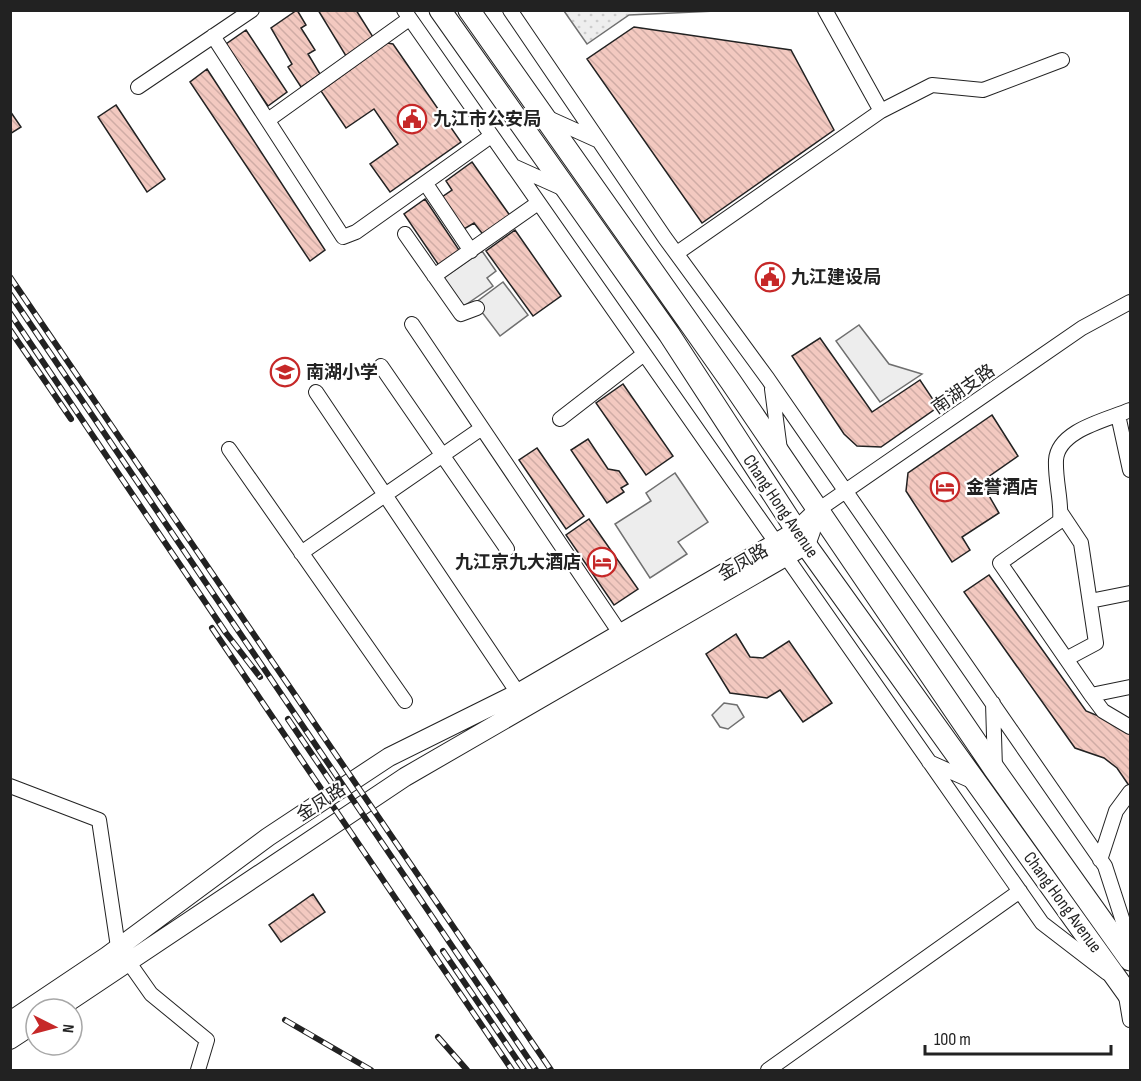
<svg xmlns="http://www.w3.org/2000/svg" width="1141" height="1081" font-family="'Sofia Sans Condensed','Noto Sans SC',sans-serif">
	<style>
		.grass { fill: #eee; stroke: #6f6f6f; stroke-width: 1.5 }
		.park { fill: url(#park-dots); stroke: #6f6f6f; stroke-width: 1.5 }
		.parking { fill: #ededed; stroke: #6f6f6f; stroke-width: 1.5 }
		.building { fill: url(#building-back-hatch); stroke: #222; stroke-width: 1.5 }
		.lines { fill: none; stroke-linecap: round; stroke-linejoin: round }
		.minor-casing { stroke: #222; stroke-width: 16 }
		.major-casing { stroke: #222; stroke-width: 20 }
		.highway-casing { stroke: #222; stroke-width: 23 }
		.minor { stroke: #fff; stroke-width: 14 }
		.major { stroke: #fff; stroke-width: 18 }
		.highway { stroke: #fff; stroke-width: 21 }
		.rail-casing { stroke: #222; stroke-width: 6 }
		.rail { stroke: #fff; stroke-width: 4; stroke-dasharray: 11; stroke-linecap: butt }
		.labels { text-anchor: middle; stroke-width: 4.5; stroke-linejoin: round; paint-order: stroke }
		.poi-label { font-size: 18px; font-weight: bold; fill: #222; stroke: #fff; text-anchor: start }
		.street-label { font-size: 18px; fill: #222; stroke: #fff }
	</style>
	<defs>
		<pattern id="park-dots" width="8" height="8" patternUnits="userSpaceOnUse" patternTransform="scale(1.5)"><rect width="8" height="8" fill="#eee"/><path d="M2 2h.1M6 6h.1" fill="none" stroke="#ccc" stroke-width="1.8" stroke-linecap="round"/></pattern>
		<pattern id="building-back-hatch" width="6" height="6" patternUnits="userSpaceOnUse" patternTransform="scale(1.5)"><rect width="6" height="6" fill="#f3c9c0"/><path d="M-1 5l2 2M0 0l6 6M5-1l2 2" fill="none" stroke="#d0aca5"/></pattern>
	</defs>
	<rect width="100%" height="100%" fill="#fff"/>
	<!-- grass -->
	<path class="grass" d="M724,703L737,705L744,717L728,729L720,727L712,715Z"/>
	<!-- park -->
	<path class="park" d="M564,11H716L629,15L587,44Z"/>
	<!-- parking -->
	<path class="parking" d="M482,251L496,271L487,278L493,286L461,308L441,280Z
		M503,282L528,315L500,336L475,303Z
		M859,325L889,364L922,374L880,402L836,341Z
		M675,473L708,522L678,542L687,554L650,578L615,524L651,501L646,493Z"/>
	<!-- building -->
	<path class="building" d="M297,10L306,25L301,28L315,50L308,54L320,74L301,87L288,67L292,64L271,28Z
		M318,10H356L373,37L346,56Z
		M634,27L791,50L834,130L702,223L587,59Z
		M246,30L287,92L268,106L226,44Z
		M387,43L393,44L461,142L390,192L370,164L398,144L374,109L346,128L321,91Z
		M207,69L325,250L310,261L190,82Z
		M116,105L165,179L147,192L98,117Z
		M10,111L21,127L10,134Z
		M472,162L511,217L485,237L474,223L464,229L442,197L452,190L446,181Z
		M425,199L461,253L440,267L404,214Z
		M515,230L561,296L533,316L486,251Z
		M820,338L872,412L920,380L938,407L881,447L857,446L844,434L792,356Z
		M623,384L673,456L646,475L596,403Z
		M992,415L1018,456L981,482L999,513L962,537L970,550L952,562L906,491L908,473Z
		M588,439L608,469L619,471L628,484L621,488L624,492L607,503L571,450Z
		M537,448L584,516L566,529L519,460Z
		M589,519L638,589L614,605L566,535Z
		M989,575L1086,711L1130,729V787L1117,768L1104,758L1075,748L964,592Z
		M736,634L750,657L763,658L789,641L832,703L803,722L780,690L767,698L730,693L706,654Z
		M313,894L325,912L281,942L269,925Z"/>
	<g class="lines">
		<!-- minor casing -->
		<g class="minor-casing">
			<path id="minor" d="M404,10L1042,923L1107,973
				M510,10L665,238L768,379L1105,866L1130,943
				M213,36L343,237L356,232L491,136
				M138,87L252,10
				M881,111L932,85L983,90L1062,60
				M546,117L597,140
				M268,120L409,19
				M513,166L564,189
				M426,184L471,251
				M405,234L461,314L477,308
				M677,253L881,111L825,10
				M434,276L538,203
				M412,324L620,633
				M381,366L507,549
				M772,389L780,450
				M316,392L518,693
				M1118,415L1130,470
				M560,419L644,354
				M229,449L405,701
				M818,510L1082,328L1130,302
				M1061,513L1081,543L1096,643L1066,659
				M301,553L482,428
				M1090,601L1130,593
				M1130,687L1091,695L1103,711L1130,727
				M1091,695L1000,563L1060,521C1062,501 1055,481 1056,460C1058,430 1107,420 1130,410
				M993,703L995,768
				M929,762L974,782
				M10,786L99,820L118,947L151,994L207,1040L198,1070
				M1100,860L1116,811L1130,792
				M1125,990L1130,1020
				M768,1070L1020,891"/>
		</g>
		<!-- major casing -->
		<g class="major-casing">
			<path id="major" d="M58,1009L405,777L806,545L811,531
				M10,1021L107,956L268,837L389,757L518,693L796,531L818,510
				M10,1040L36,1023"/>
		</g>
		<!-- highway casing -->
		<g class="highway-casing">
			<path id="highway" d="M440,10L669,334L806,545L1130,997
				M469,10L731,382L995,770L1130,960"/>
		</g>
		<!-- minor -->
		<use href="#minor" class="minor"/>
		<!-- major -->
		<use href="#major" class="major"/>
		<!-- highway -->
		<use href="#highway" class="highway"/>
		<!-- rail casing -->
		<g class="rail-casing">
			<path id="rail" d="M10,277L551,1070
				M10,294L536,1070
				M10,313L226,633L260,677
				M10,330L71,419
				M212,628L512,1070
				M288,719L337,791
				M443,951L524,1070
				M285,1020L371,1070
				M438,1037L467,1070"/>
		</g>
		<!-- rail -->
		<use href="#rail" class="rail"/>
	</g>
	<!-- icons -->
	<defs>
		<g id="civic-ring" transform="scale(1.5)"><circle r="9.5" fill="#fff" stroke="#c62828" stroke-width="1.5"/><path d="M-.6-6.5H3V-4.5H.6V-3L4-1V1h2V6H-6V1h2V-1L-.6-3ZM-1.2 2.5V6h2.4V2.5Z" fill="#c62828"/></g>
		<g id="school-ring" transform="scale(1.5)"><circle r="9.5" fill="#fff" stroke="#c62828" stroke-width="1.5"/><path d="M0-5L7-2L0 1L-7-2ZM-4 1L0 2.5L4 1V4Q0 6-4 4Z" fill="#c62828"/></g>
		<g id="hotel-ring" transform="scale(1.5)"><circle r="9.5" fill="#fff" stroke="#c62828" stroke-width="1.5"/><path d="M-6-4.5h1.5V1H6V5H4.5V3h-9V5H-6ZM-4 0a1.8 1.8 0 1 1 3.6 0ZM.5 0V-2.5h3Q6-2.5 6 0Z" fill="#c62828"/></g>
	</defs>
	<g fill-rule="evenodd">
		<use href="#civic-ring" x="412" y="119"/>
		<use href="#civic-ring" x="770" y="277"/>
		<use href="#school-ring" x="285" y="372"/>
		<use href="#hotel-ring" x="945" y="487"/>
		<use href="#hotel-ring" x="602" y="562"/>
	</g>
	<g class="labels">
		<!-- poi labels -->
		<g class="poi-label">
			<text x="433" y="125">九江市公安局</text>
			<text x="791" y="283">九江建设局</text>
			<text x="306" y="378">南湖小学</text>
			<text x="966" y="493">金誉酒店</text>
			<text x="581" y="568" text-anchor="end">九江京九大酒店</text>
		</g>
		<!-- street labels -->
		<g class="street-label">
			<text transform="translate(963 389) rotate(-35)" y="6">南湖支路</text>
			<text transform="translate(781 506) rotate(56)" y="6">Chang Hong Avenue</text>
			<text transform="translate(743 562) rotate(-30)" y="6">金凤路</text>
			<text transform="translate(321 802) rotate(-33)" y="6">金凤路</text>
			<text transform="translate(1063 902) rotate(54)" y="6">Chang Hong Avenue</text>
		</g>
	</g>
	<!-- border -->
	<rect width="1141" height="1081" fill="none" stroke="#222222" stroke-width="24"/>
	<!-- north arrow -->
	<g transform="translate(54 1027) rotate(96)"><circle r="28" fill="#ffffff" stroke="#a7a7a7" stroke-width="1.5"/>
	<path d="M0-4.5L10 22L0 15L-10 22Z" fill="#c62828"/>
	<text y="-9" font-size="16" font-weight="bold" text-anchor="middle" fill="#222222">N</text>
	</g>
	<!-- scale -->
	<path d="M925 1045v9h186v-9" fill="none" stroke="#222222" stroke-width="3"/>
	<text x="934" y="1045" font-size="18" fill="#222222" stroke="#ffffff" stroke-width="4.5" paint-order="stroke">100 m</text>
</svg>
